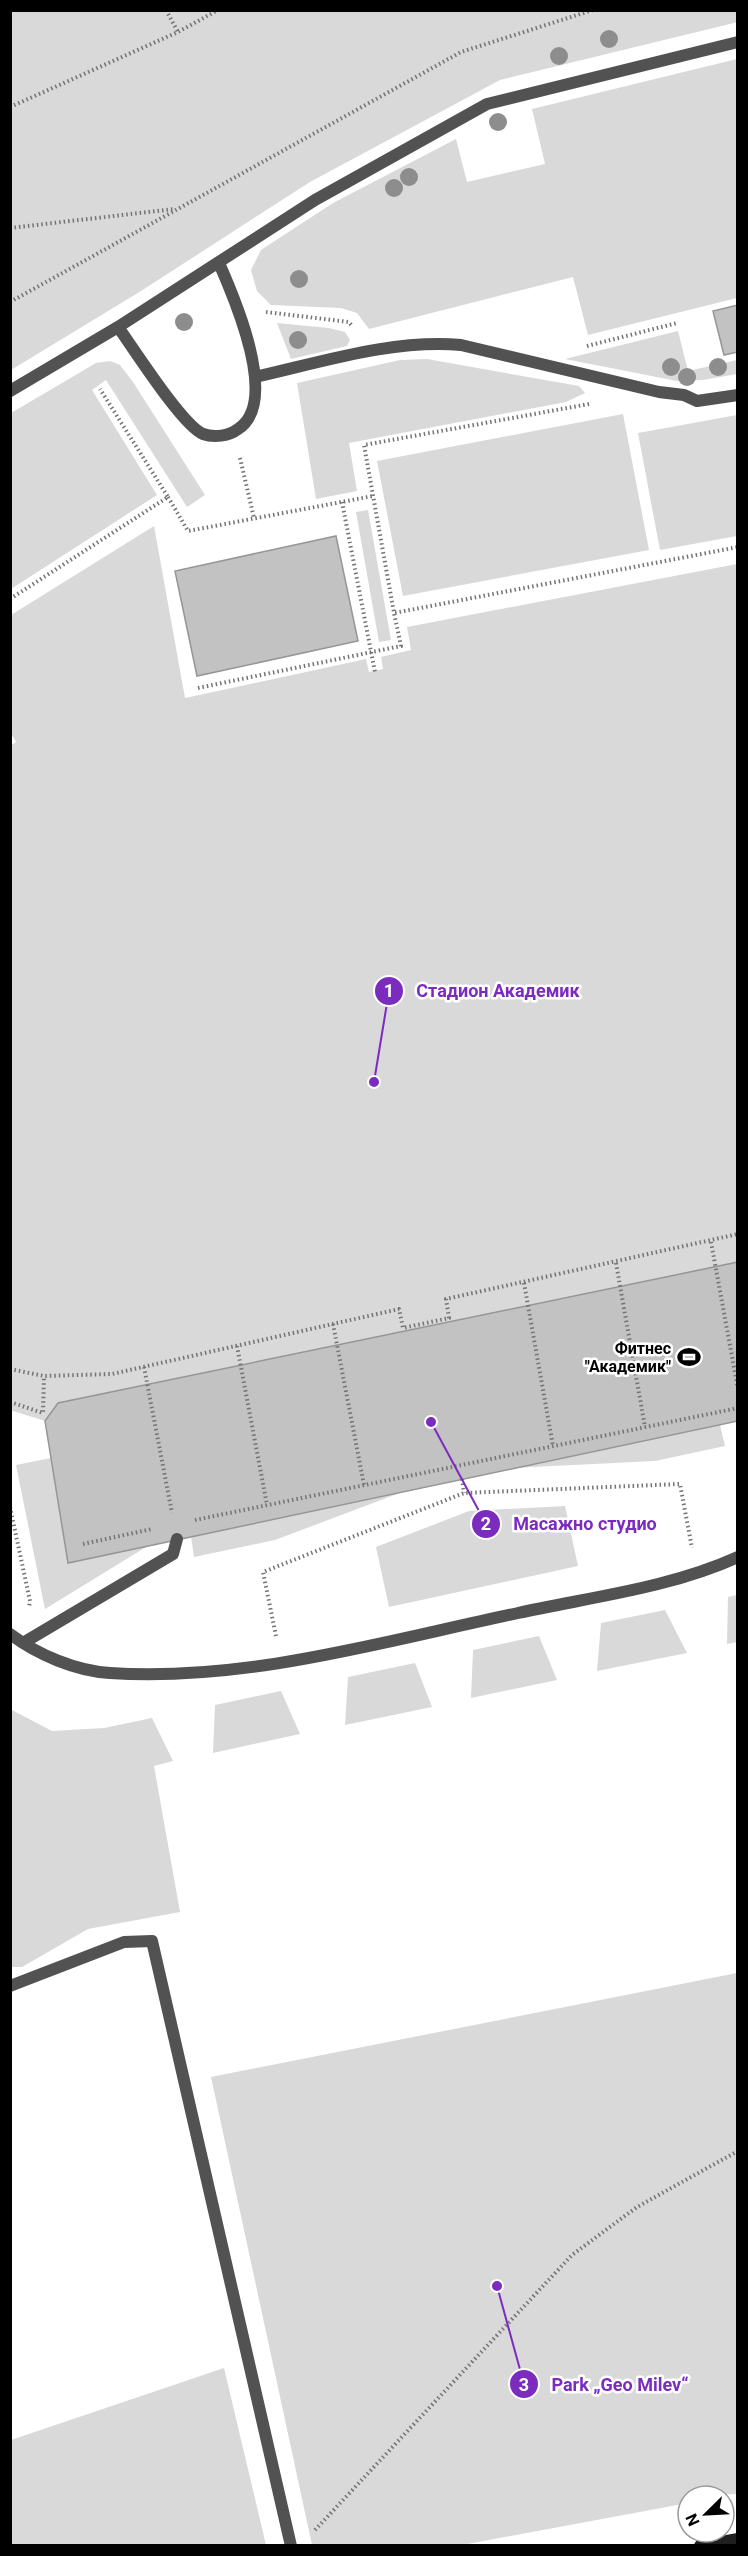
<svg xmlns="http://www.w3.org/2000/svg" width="748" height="2556" font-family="Roboto,sans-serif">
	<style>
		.green { fill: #d9d9d9 }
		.building { fill: #c2c2c2; stroke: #969696; stroke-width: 1.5 }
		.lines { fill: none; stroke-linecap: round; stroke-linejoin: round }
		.path { stroke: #747474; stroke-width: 4; stroke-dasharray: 1.5 3; stroke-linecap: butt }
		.lane { stroke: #525252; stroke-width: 12 }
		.secondary { stroke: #1f1f1f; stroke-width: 12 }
		.tree { fill: #8d8d8d }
		.labels { text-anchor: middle; stroke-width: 5; stroke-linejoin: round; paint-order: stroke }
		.poi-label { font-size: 16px; font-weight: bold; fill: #000; stroke: #fff; text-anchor: end }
		.leader { fill: none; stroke: #7b2cbf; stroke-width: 2 }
		.callout-dot { fill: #7b2cbf; stroke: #fff; stroke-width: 2 }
		.mark-label { font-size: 18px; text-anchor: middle; font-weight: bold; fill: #fff }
		.callout-label { font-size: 18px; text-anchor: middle; font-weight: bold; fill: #7b2cbf; stroke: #fff; stroke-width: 5; stroke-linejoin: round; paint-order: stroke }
	</style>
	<rect width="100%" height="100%" fill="#fff"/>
	<!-- green -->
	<path class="green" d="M11,10H737L738,22L500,80L310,182L141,291L11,370Z
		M737,59V298L588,335L573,277L369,329L357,313L341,308L271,305L257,291L251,270L261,250L333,203L456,139L467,182L545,164L532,109Z
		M277,323L329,328L345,332L350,340L347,346L291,359Z
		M678,331L688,371L737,360V374L703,380L677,381L565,359Z
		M427,359L579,386L585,393L566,402L349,443L357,491L316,499L297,383L400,360Z
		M110,361L120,365L133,382L205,495L187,507L106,380L92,390L157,495L11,589V413L96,363Z
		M623,414L649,550L403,596L377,461Z
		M737,415V536L660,550L638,433Z
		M368,510L391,640L379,642L356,512Z
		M154,526L185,698L366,659L369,672L383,669L381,657L411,650L407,627L737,564L738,1421L720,1425L725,1446L655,1461L512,1468L405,1491L275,1540L194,1557L191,1536L151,1544L45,1609L16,1465L51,1458L45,1421L10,1410V746L16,742L11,733V615Z
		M565,1506L578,1566L389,1607L376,1547L469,1511Z
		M737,1595V1642L727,1644L728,1597Z
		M665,1610L687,1653L597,1671L601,1623Z
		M539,1636L557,1680L471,1698L473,1650Z
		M415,1663L432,1707L345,1725L348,1677Z
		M281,1691L300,1734L213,1753L215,1705Z
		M10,1709L52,1731L104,1728L152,1718L173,1761L154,1766L180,1912L88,1929L22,1967H11Z
		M737,1973V2494L688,2496V2503L462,2545H312L211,2077Z
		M224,2368L266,2545H11V2440Z"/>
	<!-- building -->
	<path class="building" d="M738,305V352L724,355L713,311Z
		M336,536L358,641L197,676L175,571Z
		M738,1262V1421L68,1563L45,1421L58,1403Z"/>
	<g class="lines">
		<!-- path -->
		<path class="path" d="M166,10L178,32
			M10,107L178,32L218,10
			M10,228L174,209
			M10,302L461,52L593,10
			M266,312L349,322L352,326
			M587,346L677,323
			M589,404L364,445L394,613L738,547
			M240,458L254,518
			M168,497L188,531L373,496
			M342,502L375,672
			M10,599L168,497L100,389
			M198,688L401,646L394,613
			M711,1242L738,1389
			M616,1263L645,1427
			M524,1283L553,1446
			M333,1324L364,1485
			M237,1346L267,1505
			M144,1367L172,1513
			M10,1369L44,1376L112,1374L399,1309L403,1328L449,1318L446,1299L738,1234
			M10,1402L43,1413L44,1376
			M462,1479L464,1493
			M10,1507L30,1601L29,1607
			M195,1520L738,1408
			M83,1544L152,1529
			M276,1636L263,1572L464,1493L680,1484L692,1548
			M315,2530L572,2255L637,2207L738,2151"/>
		<!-- lane -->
		<path class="lane" d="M118,327C134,349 182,425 203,434C214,438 229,436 238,429C280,402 234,297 219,263
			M255,377C322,362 393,339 461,345L659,392L684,395L697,401L738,395
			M10,391L118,327L315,200L487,104L738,42
			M10,1634C38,1655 76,1671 110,1673C247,1682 385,1641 518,1613C591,1597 670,1588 738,1557
			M23,1643L173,1554L177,1539
			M10,1986L124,1942L152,1941L291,2546"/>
		<!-- secondary -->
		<path class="secondary" d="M700,2546L738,2539"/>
	</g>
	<!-- trees -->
	<g class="tree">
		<circle cx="609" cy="39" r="9"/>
		<circle cx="559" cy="56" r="9"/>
		<circle cx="498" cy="122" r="9"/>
		<circle cx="409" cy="177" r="9"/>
		<circle cx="394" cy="188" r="9"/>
		<circle cx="299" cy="279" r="9"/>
		<circle cx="184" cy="322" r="9"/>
		<circle cx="298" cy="340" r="9"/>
		<circle cx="671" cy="367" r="9"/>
		<circle cx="718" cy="367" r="9"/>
		<circle cx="687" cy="377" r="9"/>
	</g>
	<!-- icons -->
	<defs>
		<g id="stadium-bare" transform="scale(1.8)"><path d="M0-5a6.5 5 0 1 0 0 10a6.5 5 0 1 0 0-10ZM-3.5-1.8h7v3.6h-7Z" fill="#000" stroke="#fff" stroke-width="2.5" paint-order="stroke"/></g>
	</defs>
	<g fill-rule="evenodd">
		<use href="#stadium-bare" x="689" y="1357"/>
	</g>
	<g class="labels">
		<!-- poi labels -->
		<g class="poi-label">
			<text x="671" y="1354">Фитнес<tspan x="671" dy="18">"Академик"</tspan></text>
		</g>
	</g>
	<!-- callouts -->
	<path class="leader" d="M374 1082L389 991M431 1422L486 1524M497 2286L524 2384"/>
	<g class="callout-dot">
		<circle cx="374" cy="1082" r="6"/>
		<circle cx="431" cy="1422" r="6"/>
		<circle cx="497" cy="2286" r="6"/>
		<circle cx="389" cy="991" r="15"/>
		<circle cx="486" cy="1524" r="15"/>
		<circle cx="524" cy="2384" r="15"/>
	</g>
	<g class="mark-label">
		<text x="389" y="997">1</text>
		<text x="486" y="1530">2</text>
		<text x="524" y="2391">3</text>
	</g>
	<g class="callout-label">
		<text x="498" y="997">Стадион Академик</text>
		<text x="585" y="1530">Масажно студио</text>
		<text x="620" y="2391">Park „Geo Milev“</text>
	</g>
	<!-- border -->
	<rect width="748" height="2556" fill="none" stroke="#000000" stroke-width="24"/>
	<!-- north arrow -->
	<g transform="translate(706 2514) rotate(246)"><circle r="28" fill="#ffffff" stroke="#999999" stroke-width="1.5"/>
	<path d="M0-4.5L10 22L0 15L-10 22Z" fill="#000000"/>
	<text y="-9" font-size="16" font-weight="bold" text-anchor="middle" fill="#000000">N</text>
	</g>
</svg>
